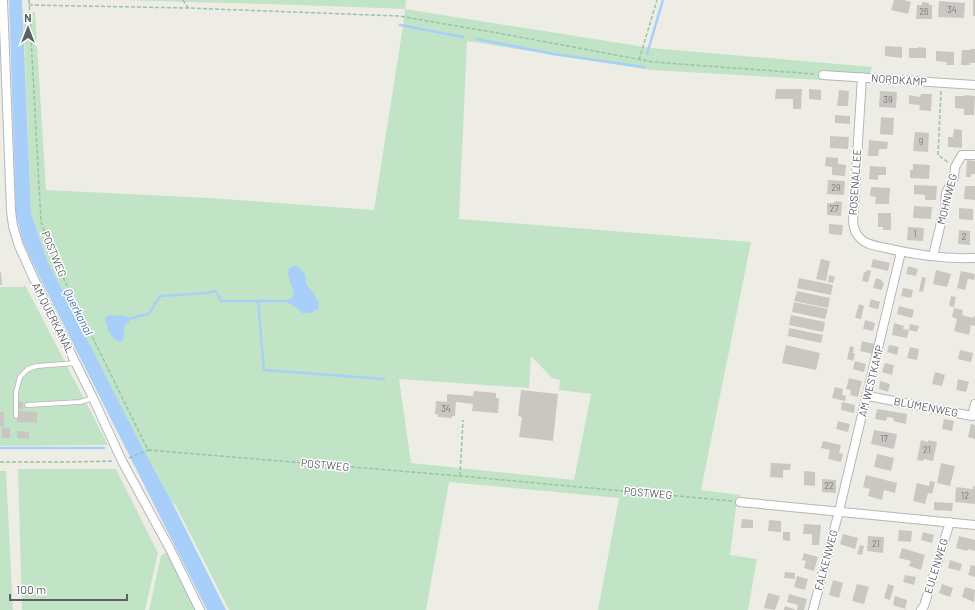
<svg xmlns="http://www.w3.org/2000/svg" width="975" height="610" font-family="Barlow,sans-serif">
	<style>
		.green { fill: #c2e4c6; fill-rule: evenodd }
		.water { fill: #a8cffa }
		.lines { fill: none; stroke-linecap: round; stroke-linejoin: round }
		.stream { stroke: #a8cffa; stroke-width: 2.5 }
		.building { fill: #cac7c2 }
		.service-casing { stroke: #b5b6bb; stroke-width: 5.5 }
		.minor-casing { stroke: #b5b6bb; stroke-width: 10 }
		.path { stroke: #9ac3aa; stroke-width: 1.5; stroke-dasharray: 4 2; stroke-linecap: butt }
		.service { stroke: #fff; stroke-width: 4 }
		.minor { stroke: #fff; stroke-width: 8 }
		.labels { text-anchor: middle; stroke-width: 3; stroke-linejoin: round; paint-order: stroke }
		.number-label { font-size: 9px; fill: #78797c }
		.street-label { font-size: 11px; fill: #5d5f64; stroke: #fff }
		.water-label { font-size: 12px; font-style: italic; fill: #4973b4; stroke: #fff }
	</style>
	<rect width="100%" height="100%" fill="#eeede5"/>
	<!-- green -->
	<path class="green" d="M119,0H406L405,9L651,48L872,67L870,74L823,71L822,80L651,70L467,41L459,219L751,242L701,490L740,495L736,507L730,555L757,559L748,610H598L619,498L449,482L426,610H229L176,506L171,500L141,445L47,260L31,213L23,12H35L46,190L210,198L374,210L403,26L405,9L299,5ZM531,356L552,378L560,380L559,390L591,394L574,480L411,463L399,379L529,388Z
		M25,285L108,445L0,446V287H23Z
		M18,469H116L158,553L145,610H22Z
		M0,471H6L13,610H0Z
		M166,552L195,610H149L161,556Z"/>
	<!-- water -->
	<path class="water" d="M9,0H22L31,213L47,260L141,445L171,500L226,610H207L34,266L23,242L16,215Z
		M297,265L305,274L306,284L314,294L319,303L318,309L310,313H302L294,306L284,301L292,298L294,293L288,275L289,268Z
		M108,315L126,316L130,319L129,322L124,326V338L122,342C112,342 106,327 105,318Z"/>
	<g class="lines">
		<!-- stream -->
		<path class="stream" d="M400,25L463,37
			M477,39L553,54L644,67
			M647,54L663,0
			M258,301L264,370L384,379
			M130,319L142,315H147C153,310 155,301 161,296L206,293L215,291C218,293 219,298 221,301H284
			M0,448H104"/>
	</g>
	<!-- building -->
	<path class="building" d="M894,0H904L911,2L908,14L891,10Z
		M973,0H975V16H973Z
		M939,1L965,3L964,18L938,17Z
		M922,2L929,3V5H932V19H916L917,5H922Z
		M885,46L902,47V58L885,56Z
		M918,47L926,48V58H909V48H918Z
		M971,49H975V63H970V65H961L962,50H970Z
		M936,51L954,52V65H946L947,62L936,61Z
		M776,89H802L801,109H793V99H775Z
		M809,89L821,90V100L809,99Z
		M839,90L849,91L848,106H837Z
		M880,91L897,92L896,108L879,107Z
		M921,94H932L931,111L919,110L920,105L909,104V95L920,97Z
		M965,95L975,96L974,115H964V109L955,108V96H965Z
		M835,115L850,116V124L835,123Z
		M881,117L894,118L893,135L880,134Z
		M954,129L962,130V148L948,147V137H953Z
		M915,132L929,133L928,152L913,151Z
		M830,136L849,137L848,149L830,148Z
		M869,140L888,142L887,149H879L878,156H868Z
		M826,157L838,158V164L846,165L845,176L832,175V167L825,166Z
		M967,160L975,161V174H971V177H966Z
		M913,164L930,165L929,179L910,178V170H913Z
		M870,166L886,167V175H878V180L869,179Z
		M828,180L845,181L844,195L827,194Z
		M914,185L937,186L936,200H925V195L914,194Z
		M965,186H975V200L964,199Z
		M871,187L890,188L889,204H875L876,197L870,196Z
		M835,201L842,202L841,216L827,215V203H834Z
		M914,206L932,207L931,219L913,218Z
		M959,208L973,209V220L959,219Z
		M878,213H891V230H883V227H878Z
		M829,224L843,225L842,235L829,234Z
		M908,227L924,228L923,241L907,240Z
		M959,230L970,231V245L958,244Z
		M821,259L830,261L826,281L816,279Z
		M873,259L890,263L888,271L871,267Z
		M908,266L918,269L916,276L906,274Z
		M867,270L871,271L868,282L862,281L864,272H866Z
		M936,270L951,274L947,287L933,284Z
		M961,271L975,274L974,280L968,279L965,290L957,288Z
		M0,272H1L2,285H0Z
		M829,275L835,277L833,283L828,282Z
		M922,277L926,278L923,292L919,291Z
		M799,278L833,285L831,295L797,288Z
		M876,278L882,280V282L884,283L882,290L873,288Z
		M903,288L913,290L911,298L901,296Z
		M797,291L830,298L828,308L794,301Z
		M951,296L956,297L954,307L949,306Z
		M871,299L880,302L878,309L869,307Z
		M794,302L828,309L825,319L792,312Z
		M859,304L864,306L861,319L855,318Z
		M899,306L914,310L912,318L897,314Z
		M954,308L963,310L962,315L973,318L974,316H975V326L971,325L969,335L954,331L957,319L952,317Z
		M791,315L825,322L823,332L789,325Z
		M865,320L875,323L873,331L863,329Z
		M894,323L904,326L903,329L909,330L907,338L892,335Z
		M910,324L919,326L917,332L909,330Z
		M789,328L823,335L821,343L788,336Z
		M862,341L875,344L873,354L860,351Z
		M786,345L820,353L816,370L782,363Z
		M889,345L899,347L897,355L887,352Z
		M850,346L854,347L853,353L855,354L853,361L847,359Z
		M910,347L919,349L917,360L907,358Z
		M960,350L973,353L971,362L958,359Z
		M855,361L866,364L864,372L853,369Z
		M885,363L894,365L892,375L882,372Z
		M935,372L945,375L942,386L932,384Z
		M849,378L862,381L858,397L850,395L851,390L846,389Z
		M958,379L969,382L966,392L956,390Z
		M880,381L890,384L888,392L879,389Z
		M835,387L843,389L842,395L846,396L845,401L832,398Z
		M521,390L558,394L553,441L519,437L522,417L518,416Z
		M474,391L496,393V398H499L498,413L472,411L473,404L456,402L455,416H452V418L438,417V415L435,414L436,401L447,402V394L473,396Z
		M18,401L23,402V409L17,408Z
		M842,402L855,405L854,413L841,410Z
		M877,409L907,414L906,424L893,421L894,418L887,417L886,421L875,419Z
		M18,411L37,412V423L17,422Z
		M0,412H4V428H10V438H2V426H0Z
		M944,419L954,421L952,431L942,429Z
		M838,421L850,424L848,432L836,429Z
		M971,424L975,425V439L968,437Z
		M874,430L897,434L894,449L871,444Z
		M17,431L29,432V439L17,438Z
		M921,440L928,442V440L937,442L933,461L924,459L923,461L917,460Z
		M823,441L841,445L839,453L843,454L841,462L828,459L830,450L821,448Z
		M877,454L894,458L891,471L874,467Z
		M771,463L791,464L790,470H783V478L770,477Z
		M941,463L955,466L950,486L937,483Z
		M804,471L815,472V486L804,485Z
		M866,475L897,483L895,493L884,490L882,500L868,496L870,489L863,487Z
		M822,479L836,480V493L822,492Z
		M930,481L935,482L932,494L928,493L925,504L913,501L917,483L929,486Z
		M973,486H975V504L955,502L956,487L973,489Z
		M934,502L953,503L952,511L934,510Z
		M742,519L753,520V528H741Z
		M769,520L781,521V532L768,531Z
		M804,524L821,525L819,545H812V534H803Z
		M899,530L912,531L911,542L898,541Z
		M783,532H790V541L783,540Z
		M923,532L934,535L932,543L921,540Z
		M843,534L858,538L855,549L840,544Z
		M868,536L884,537L883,553L867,551Z
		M959,536L975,540V551L968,549L967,551L956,548Z
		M860,545L864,546L862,555L857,554Z
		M902,548L925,555L921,570L909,566L911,561L899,558Z
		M804,553L818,557L814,571L804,568L806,561L802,560Z
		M950,560L962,564L960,571L948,568Z
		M971,565L975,566V577L968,575Z
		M785,572L795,573V579L784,578Z
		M905,575L916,577L914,585L903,582Z
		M797,576L808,579L805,590L794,587Z
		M833,580L843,583L839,598L829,595Z
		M857,584L869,587L864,604L852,601Z
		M888,584L894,586L890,600L884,598Z
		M942,584L953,588L950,597L939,593Z
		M965,587L975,590L974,602L962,597Z
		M768,593L780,596L775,610L764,608Z
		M789,594L807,599L804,610H797L798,605L787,602Z
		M895,596L907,600L905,609L893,605Z
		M785,606L796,610H784Z"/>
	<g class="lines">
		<!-- service casing -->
		<g class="service-casing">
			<path id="service" d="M27,405L80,402L93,398
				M16,416V392L20,377L28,369L37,366L76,363"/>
		</g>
		<!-- minor casing -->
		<g class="minor-casing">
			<path id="minor" d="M3,0L11,211L13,226L19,246L34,279L93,398L122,461L170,549L200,610
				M823,75L975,85
				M862,77L853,222C854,228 855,234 860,238C866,245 877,246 886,248C915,255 945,259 975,258
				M933,256L945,206L946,193L954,177L955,167L962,155H975
				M868,396L972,416L975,404
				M740,502L975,525
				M813,610L839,511L901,252
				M921,610L924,606L950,522"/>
		</g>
		<!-- path -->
		<path class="path" d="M29,0L41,222L54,259L148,450
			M183,0L188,8
			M29,5L188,8L399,16L509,35L653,62L815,74
			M639,60L657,0
			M941,91L938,155L949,163
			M148,450L460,476L732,501
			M129,458L148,450
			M0,462H69L114,461
			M460,476L463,420"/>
		<!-- service -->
		<use href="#service" class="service"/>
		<!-- minor -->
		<use href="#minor" class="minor"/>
	</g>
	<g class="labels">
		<!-- number labels -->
		<g class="number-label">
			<text x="952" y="13">34</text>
			<text x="924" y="15">26</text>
			<text x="888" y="103">39</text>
			<text x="921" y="145">9</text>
			<text x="836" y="191">29</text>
			<text x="834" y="212">27</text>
			<text x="915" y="237">1</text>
			<text x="964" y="240">2</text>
			<text x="446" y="412">34</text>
			<text x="884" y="442">17</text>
			<text x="927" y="453">21</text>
			<text x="829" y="489">22</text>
			<text x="965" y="499">12</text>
			<text x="876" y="547">21</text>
		</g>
		<!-- street labels -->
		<g class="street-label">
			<text transform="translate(899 80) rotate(4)" y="4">NORDKAMP</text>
			<text transform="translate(855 182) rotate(-86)" y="4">ROSENALLEE</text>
			<text transform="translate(947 199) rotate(-76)" y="4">MOHNWEG</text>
			<text transform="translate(54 254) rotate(68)" y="4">POSTWEG</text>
			<text transform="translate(53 318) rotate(63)" y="4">AM QUERKANAL</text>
			<text transform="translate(871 381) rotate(-76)" y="4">AM WESTKAMP</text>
			<text transform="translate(926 407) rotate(11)" y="4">BLUMENWEG</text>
			<text transform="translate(325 465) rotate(5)" y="4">POSTWEG</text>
			<text transform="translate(648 493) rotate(5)" y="4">POSTWEG</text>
			<text transform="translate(826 560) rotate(-75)" y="4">FALKENWEG</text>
			<text transform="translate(936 566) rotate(-73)" y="4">EULENWEG</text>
		</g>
		<!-- water labels -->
		<g class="water-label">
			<text transform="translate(78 312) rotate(63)" y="4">Querkanal</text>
		</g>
	</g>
	<!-- north arrow -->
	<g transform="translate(28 28)" stroke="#ffffff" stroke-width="3" paint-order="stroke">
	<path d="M0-3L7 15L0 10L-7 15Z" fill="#5d5f64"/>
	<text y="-6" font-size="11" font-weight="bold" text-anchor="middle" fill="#5d5f64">N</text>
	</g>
	<!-- scale -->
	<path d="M10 594v6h117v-6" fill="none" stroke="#5d5f64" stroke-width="2"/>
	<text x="16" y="594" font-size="12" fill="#5d5f64" stroke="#ffffff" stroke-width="3" paint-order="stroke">100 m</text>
</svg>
